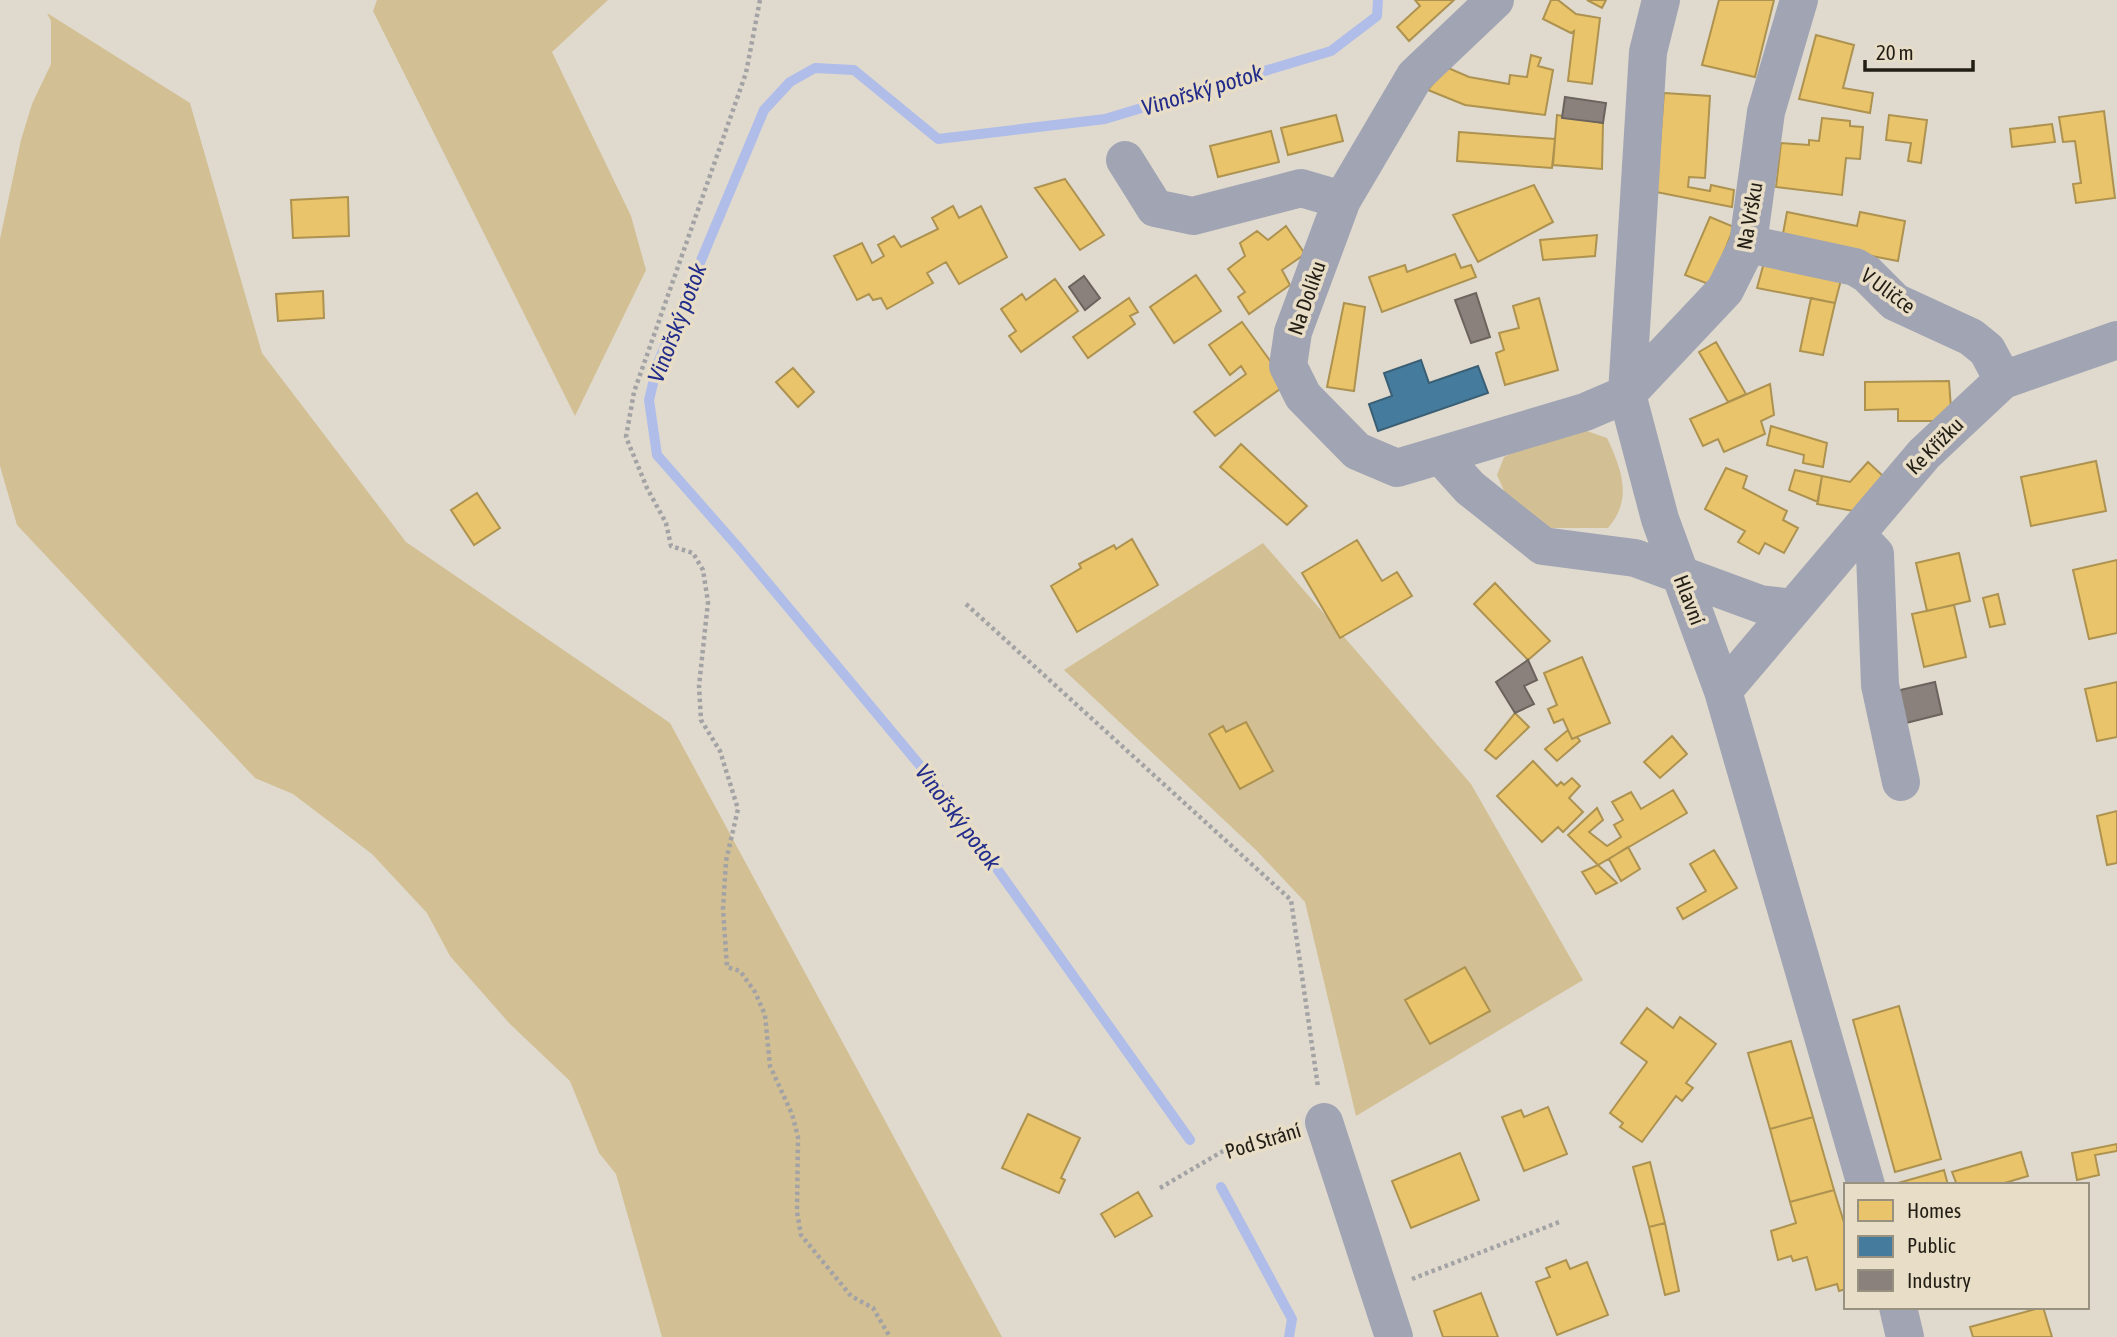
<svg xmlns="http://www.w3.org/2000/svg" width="2117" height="1337" font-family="'Asap Condensed',sans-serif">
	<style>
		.green { fill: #d2bf94 }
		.homes { fill: #e9c46a; stroke: #ad9250; stroke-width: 2 }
		.public { fill: #457b9d; stroke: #3a5f74; stroke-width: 2 }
		.industry { fill: #8a817c; stroke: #6b635d; stroke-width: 2 }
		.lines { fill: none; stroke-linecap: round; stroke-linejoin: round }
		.stream { stroke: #b0bde9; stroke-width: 10 }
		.path { stroke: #a3a3a5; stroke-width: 4.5; stroke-dasharray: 3.5 3.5; stroke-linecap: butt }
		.minor { stroke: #a1a4b3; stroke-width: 38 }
		.labels { text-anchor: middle; stroke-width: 7; stroke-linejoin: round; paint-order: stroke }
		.street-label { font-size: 21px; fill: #221e15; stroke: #e8ddc6 }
		.water-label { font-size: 23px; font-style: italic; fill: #222c8a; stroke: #e8ddc6 }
	</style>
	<rect width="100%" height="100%" fill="#e0dace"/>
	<!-- green -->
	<path class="green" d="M377,0H608L552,52L631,216L646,270L575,416L373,11Z
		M47,13L190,103L262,353L406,542L670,723L1002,1337H662L616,1174L599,1153L570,1081L510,1024L450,956L427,913L372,854L293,794L255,778L17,525L0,466V239L21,140L32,104L51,64V21Z
		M1584,430L1607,438C1622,470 1633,499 1608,528H1541L1508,500L1497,475L1504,457L1545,437Z
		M1263,543L1471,784L1583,980L1356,1116L1305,902L1256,850L1064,670Z"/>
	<!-- homes -->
	<path class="homes" d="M1454,0L1409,41L1397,27L1420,6L1415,0Z
		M1551,0H1558L1576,14L1600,18L1592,84L1568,81L1574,31L1571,33L1543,19Z
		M1587,0H1606L1602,8Z
		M1719,0H1774L1755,77L1702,65Z
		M1816,35L1854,45L1843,88L1873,93L1870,113L1799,99Z
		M1531,55L1541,58L1538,66L1553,70L1545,115L1465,105L1428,90L1446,67L1469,77L1509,84L1510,75L1527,77Z
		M1664,93L1710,96L1705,178L1689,177L1688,187L1710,191L1711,185L1734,190L1732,207L1656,192Z
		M2104,111L2115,198L2076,203L2073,184L2081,183L2075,141L2063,142L2059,117Z
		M1336,115L1343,141L1288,155L1281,128Z
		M1557,115L1603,123L1602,169L1553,165Z
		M1889,115L1927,120L1921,163L1908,161L1911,143L1886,140Z
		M1822,118L1850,121V126L1863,127L1860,159L1846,158L1842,195L1776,187L1781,143L1809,145V140L1819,141Z
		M2052,124L2055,142L2012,147L2010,129Z
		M1271,131L1279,162L1218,177L1210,146Z
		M1459,132L1555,139L1552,168L1457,161Z
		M1065,179L1104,235L1080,250L1035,188Z
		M1534,185L1553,222L1478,262L1453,215Z
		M348,197L349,236L293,238L291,200Z
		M953,206L959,218L981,206L1007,257L959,284L946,262L927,273L933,283L887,309L881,298L873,300L869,294L857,300L834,256L862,243L872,263L884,256L878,245L894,236L901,247L938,229L932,218Z
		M1787,212L1857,226L1860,212L1905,221L1898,261L1782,239Z
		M1710,217L1734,227L1711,285L1685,275Z
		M1286,226L1305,254L1282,270L1290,285L1249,314L1238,297L1245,292L1228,269L1245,256L1240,243L1257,231L1268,240Z
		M1597,235L1595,256L1543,260L1540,240Z
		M1455,254L1461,268L1471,265L1476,277L1382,312L1369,277L1405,265L1407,272Z
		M1765,259L1842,276L1835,303L1757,288Z
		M1196,275L1221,311L1174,343L1150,307Z
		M1055,279L1078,311L1021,352L1009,336L1016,331L1001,309L1022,294L1026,300Z
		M323,291L324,318L278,321L276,294Z
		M1129,298L1138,312L1130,316L1135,324L1088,358L1073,337Z
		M1539,298L1558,370L1505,385L1496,353L1504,350L1499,333L1519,328L1513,306Z
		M1811,298L1835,303L1823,355L1800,351Z
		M1344,303L1365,307L1354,391L1327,387Z
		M1242,322L1287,384L1215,436L1194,412L1246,374L1241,366L1230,375L1209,345Z
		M1716,342L1746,394L1728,402L1699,352Z
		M793,368L814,392L798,407L776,382Z
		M1949,381L1951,408L1938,421H1898V409L1865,410V382Z
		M1770,384L1774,415L1761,421L1765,434L1724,452L1718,439L1703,446L1690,419Z
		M1771,426L1827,443L1823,467L1803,463L1804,455L1767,445Z
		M1241,444L1307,506L1287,525L1220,467Z
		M2096,461L2106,511L2031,526L2021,477Z
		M1868,462L1883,476L1853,511L1817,504L1822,476L1850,482Z
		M1726,468L1747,476L1743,488L1787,511L1783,520L1798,528L1784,553L1765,543L1759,554L1738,542L1745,531L1705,509Z
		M1795,470L1822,476L1818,502L1789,490Z
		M477,493L500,528L474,545L451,510Z
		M1132,539L1158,585L1077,632L1051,586L1081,568L1079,564L1114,545L1116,549Z
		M1357,540L1382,581L1397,572L1412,596L1340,638L1302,573Z
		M1959,553L1970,601L1927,611L1916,563Z
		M2117,560V633L2089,639L2073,570Z
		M1495,583L1550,641L1528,660L1474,604Z
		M1998,594L2005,624L1990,627L1983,598Z
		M1954,605L1966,657L1924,667L1912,614Z
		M1582,657L1610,723L1572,739L1563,719L1554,723L1548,709L1557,705L1544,673Z
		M2117,682V737L2097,741L2085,689Z
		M1515,713L1529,727L1496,759L1485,750Z
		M1246,722L1273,771L1240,789L1209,734L1223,726L1226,732Z
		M1568,730L1572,739L1577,737L1580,741L1557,761L1545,749Z
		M1672,736L1687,754L1660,778L1644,762Z
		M1533,761L1557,786L1561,782L1564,785L1572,778L1580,786L1569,798L1583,812L1563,832L1558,827L1542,842L1497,796Z
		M1673,790L1687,813L1598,865L1568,835L1597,808L1603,820L1589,832L1607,846L1621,837L1614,825L1623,820L1612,802L1631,792L1641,809Z
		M2117,811V863L2107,865L2097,816Z
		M1628,847L1640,869L1621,881L1609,859Z
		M1714,850L1737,888L1683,919L1677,908L1706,891L1690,864Z
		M1598,865L1617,883L1596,894L1582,872Z
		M1465,967L1490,1011L1430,1044L1405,1000Z
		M1899,1006L1941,1159L1895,1172L1853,1020Z
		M1647,1008L1673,1028L1680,1017L1716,1044L1686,1083L1693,1088L1682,1101L1676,1096L1642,1142L1620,1127L1623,1123L1610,1113L1647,1062L1621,1043Z
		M1791,1041L1813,1117L1770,1129L1748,1053Z
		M1548,1107L1567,1154L1524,1171L1502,1117L1521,1110L1524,1117Z
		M1028,1114L1080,1138L1061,1178L1065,1180L1059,1193L1002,1168Z
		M1813,1117L1834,1190L1790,1202L1770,1129Z
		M2117,1144V1151L2095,1155L2099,1175L2077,1180L2072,1153Z
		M2021,1152L2028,1176L1998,1185H1957L1952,1172Z
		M1460,1153L1479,1200L1411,1228L1392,1181Z
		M1650,1162L1665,1223L1649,1227L1633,1167Z
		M1944,1170L1948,1185L1898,1183Z
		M1834,1190L1846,1229V1289L1839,1291L1837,1284L1816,1290L1807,1257L1793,1261L1791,1256L1778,1260L1771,1231L1796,1223L1790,1202Z
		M1138,1192L1152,1216L1115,1237L1101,1214Z
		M1665,1223L1679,1291L1665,1295L1649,1227Z
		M1566,1260L1570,1269L1587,1262L1608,1315L1557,1335L1536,1282L1550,1277L1546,1268Z
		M1481,1293L1498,1337H1443L1434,1311Z
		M2043,1307L2052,1337H1973L1970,1327Z"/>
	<!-- public -->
	<path class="public" d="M1421,360L1429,383L1478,366L1488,393L1378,431L1369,404L1392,396L1384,373Z"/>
	<!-- industry -->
	<path class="industry" d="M1565,97L1606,103L1603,123L1562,118Z
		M1084,276L1100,298L1085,310L1069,287Z
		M1476,293L1490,337L1471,343L1455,300Z
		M1528,660L1537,680L1524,686L1534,704L1515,713L1496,682Z
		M1935,682L1942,714L1902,724L1896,691Z"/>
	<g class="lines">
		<!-- stream -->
		<path class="stream" d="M1190,1140L943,793L737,546L657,455L649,400L658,363L764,110L790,82L815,68L854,70L938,139L1105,119L1331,51L1377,16L1378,0
			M1221,1187L1292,1319L1289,1337"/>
		<!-- path -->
		<path class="path" d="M760,0L746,73L634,392L626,437L647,488L666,523L671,546L693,553L703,570L708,602L699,686L701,720L720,751L738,809L726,861L723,909L727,967L740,971L755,992L765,1015L770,1066L792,1114L798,1137L797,1212L801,1235L851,1296L873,1308L890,1337
			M966,604L1291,900L1318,1087
			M1160,1188L1230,1147L1289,1131
			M1412,1279L1562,1221"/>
		<!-- minor -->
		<path class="minor" d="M1495,0L1415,76L1342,200L1293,332L1288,366L1303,396L1357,451L1397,468L1585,412L1627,394L1725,290L1748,244L1766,112L1799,0
			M1661,0L1648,52L1627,394L1660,519L1723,691L1866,1185
			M1125,160L1155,208L1193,216L1301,188L1342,200
			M1748,244L1855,267L1867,274L1895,302L1971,337L1987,350L2003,380
			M1442,457L1470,488L1543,546L1635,558L1760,604L1793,608
			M1856,534L1875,554L1880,685L1901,782
			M1723,691L1924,454L2003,380L2117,340
			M1324,1122L1394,1337
			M1898,1307L1905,1337"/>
	</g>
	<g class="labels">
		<!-- street labels -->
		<g class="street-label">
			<text transform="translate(1750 216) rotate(-80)" y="7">Na Vršku</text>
			<text transform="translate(1888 291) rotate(36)" y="7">V Uličce</text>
			<text transform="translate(1307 298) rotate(-71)" y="7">Na Dolíku</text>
			<text transform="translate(1935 446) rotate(-45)" y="7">Ke Křížku</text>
			<text transform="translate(1689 600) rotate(69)" y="7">Hlavní</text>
			<text transform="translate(1263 1141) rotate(-17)" y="7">Pod Strání</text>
		</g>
		<!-- water labels -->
		<g class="water-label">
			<text transform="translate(1202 90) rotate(-17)" y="8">Vinořský potok</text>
			<text transform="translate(677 323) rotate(-69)" y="8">Vinořský potok</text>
			<text transform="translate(958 817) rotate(53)" y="8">Vinořský potok</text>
		</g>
	</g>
	<!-- legend -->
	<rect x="1844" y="1183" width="245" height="126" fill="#e8ddc6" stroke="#99917f" stroke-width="2"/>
	<rect x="1858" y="1200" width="35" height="21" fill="#e9c46a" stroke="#99917f" stroke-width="2"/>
	<text x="1907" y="1218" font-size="21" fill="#221e15">Homes</text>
	<rect x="1858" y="1236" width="35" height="21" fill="#457b9d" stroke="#99917f" stroke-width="2"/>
	<text x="1907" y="1253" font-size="21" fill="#221e15">Public</text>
	<rect x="1858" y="1270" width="35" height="21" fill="#8a817c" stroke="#99917f" stroke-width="2"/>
	<text x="1907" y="1288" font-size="21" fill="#221e15">Industry</text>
	<!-- scale -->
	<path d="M1865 60v10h108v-10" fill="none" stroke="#221e15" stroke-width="3.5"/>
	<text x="1876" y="60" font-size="21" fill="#221e15" stroke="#e8ddc6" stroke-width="5" paint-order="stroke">20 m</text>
</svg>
